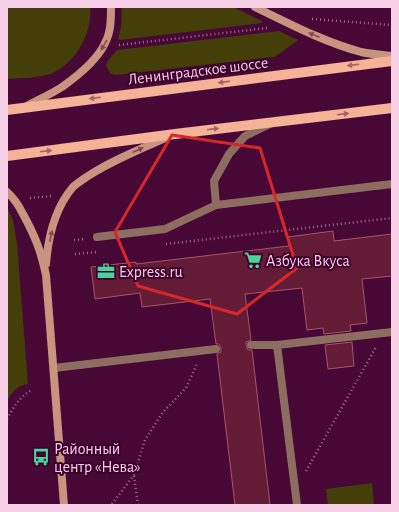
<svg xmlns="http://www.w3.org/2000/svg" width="399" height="512" font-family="'Alegreya Sans',sans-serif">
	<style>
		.green { fill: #443e09 }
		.building { fill: #641b35; stroke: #a4556c }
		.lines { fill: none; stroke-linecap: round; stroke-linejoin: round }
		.path { stroke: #a06c8f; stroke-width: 2.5; stroke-dasharray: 1 3; stroke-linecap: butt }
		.service { stroke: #8d6d60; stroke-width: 8 }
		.secondary { stroke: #c79480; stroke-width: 8 }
		.primary { stroke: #f4b297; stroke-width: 10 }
		.oneway { fill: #824a56 }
		.oneway2 { fill: #a26267 }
		.marked { fill: none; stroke: #d62828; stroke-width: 3; stroke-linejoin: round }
		.labels { text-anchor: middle; stroke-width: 4; stroke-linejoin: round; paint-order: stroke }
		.street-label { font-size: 16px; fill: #f7cfe6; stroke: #3d002c }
		.poi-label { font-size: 16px; fill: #f7cfe6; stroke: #3d002c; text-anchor: start }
	</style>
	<rect width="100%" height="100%" fill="#480836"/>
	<!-- green -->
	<path class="green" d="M7,7H90C93,33 75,65 50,74C38,78 20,78 7,79Z
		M122,7H233L262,21V23L120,40L118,39L121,27Z
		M279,31L298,40L279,54L274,57L116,75L111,74L106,66L107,62L117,50Z
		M7,208L13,220L17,244L28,384C18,385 11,393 7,401Z
		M372,483L374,505H328L326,489Z"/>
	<!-- building -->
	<path class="building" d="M333,231L334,241L392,234V276L362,279L367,323L350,325L351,331L324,334L323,328L307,330L302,288L245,294L251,340L246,342V345L248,350H252L270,505H235L217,354L221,352V348L219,344H216L210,299L142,307L140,293L95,299L91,267L136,262V264L289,246L288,237Z
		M352,342L354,366L328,369L325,345Z"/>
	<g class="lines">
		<!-- path -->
		<path class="path" d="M312,19L392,25
			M119,45L267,28
			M30,198L51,196
			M74,240L86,239
			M166,244L392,218
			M75,254L97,252
			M7,419C14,407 19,397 32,390
			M306,471L376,347
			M134,476L138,505
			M112,504L134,475L145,440L163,412L186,388L197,364"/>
		<!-- service -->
		<path class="service" d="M216,205L214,181L229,154L245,136L270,124
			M97,237L165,229L216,205L392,184
			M251,345H277L392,332
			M277,345L297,505
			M54,368L216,349"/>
		<!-- secondary -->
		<path class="secondary" d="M255,7C290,24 324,42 361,52C371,54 382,55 392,56
			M27,106C38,100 51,94 62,87C76,77 98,59 105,43C111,32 111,19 111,7
			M7,192C14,198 19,206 23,214C35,236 41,251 46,275L64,505
			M46,264C48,238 55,208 73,187C76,184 81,181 85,178C110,161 139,150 167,137"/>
		<!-- primary -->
		<path class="primary" d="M7,110L392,61
			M7,156L175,134L392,108"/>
	</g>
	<!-- one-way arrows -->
	<defs><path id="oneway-solid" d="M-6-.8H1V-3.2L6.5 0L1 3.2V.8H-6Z"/></defs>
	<g class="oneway">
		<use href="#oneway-solid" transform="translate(314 35) rotate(-158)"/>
		<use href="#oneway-solid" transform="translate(104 45) rotate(120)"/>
		<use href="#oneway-solid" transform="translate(138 150) rotate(-24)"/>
		<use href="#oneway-solid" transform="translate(51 236) rotate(-78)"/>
	</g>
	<g class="oneway2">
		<use href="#oneway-solid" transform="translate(353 65) rotate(173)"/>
		<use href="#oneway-solid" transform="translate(224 82) rotate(173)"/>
		<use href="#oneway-solid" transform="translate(95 98) rotate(173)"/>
		<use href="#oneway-solid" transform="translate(343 114) rotate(-7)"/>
		<use href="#oneway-solid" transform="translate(213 129) rotate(-7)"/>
		<use href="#oneway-solid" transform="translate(46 151) rotate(-7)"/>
	</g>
	<!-- marked area -->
	<path class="marked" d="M172,135L260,148L297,268L237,314L138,286L115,232Z"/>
	<!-- icons -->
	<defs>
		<g id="supermarket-bare" transform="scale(1.38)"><path d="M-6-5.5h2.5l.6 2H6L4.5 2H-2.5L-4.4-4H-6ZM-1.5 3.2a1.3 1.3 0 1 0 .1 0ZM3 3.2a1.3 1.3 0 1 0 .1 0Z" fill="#4ad49c" stroke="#3d002c" stroke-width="2.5" paint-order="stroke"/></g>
		<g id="office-bare" transform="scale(1.38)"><path d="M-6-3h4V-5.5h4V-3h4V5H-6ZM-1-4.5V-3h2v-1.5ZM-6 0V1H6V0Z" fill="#4ad49c" stroke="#3d002c" stroke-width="2.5" paint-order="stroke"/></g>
		<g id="bus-bare" transform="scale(1.38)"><path d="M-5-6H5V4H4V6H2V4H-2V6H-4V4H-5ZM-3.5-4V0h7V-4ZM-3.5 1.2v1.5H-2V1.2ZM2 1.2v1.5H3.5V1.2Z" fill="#4ad49c" stroke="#3d002c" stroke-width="2.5" paint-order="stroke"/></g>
	</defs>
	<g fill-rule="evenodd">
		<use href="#supermarket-bare" x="253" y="260"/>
		<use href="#office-bare" x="106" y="271"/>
		<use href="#bus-bare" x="41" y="457"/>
	</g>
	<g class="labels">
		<!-- street labels -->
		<g class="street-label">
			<text transform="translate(198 70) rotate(-7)" y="6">Ленинградское шоссе</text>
		</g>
		<!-- poi labels -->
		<g class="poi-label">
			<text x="266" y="266">Азбука Вкуса</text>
			<text x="119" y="277">Express.ru</text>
			<text x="54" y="454">Районный<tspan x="54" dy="18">центр «Нева»</tspan></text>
		</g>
	</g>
	<!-- border -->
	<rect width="399" height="512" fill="none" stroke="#f7cfe6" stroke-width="16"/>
</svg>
